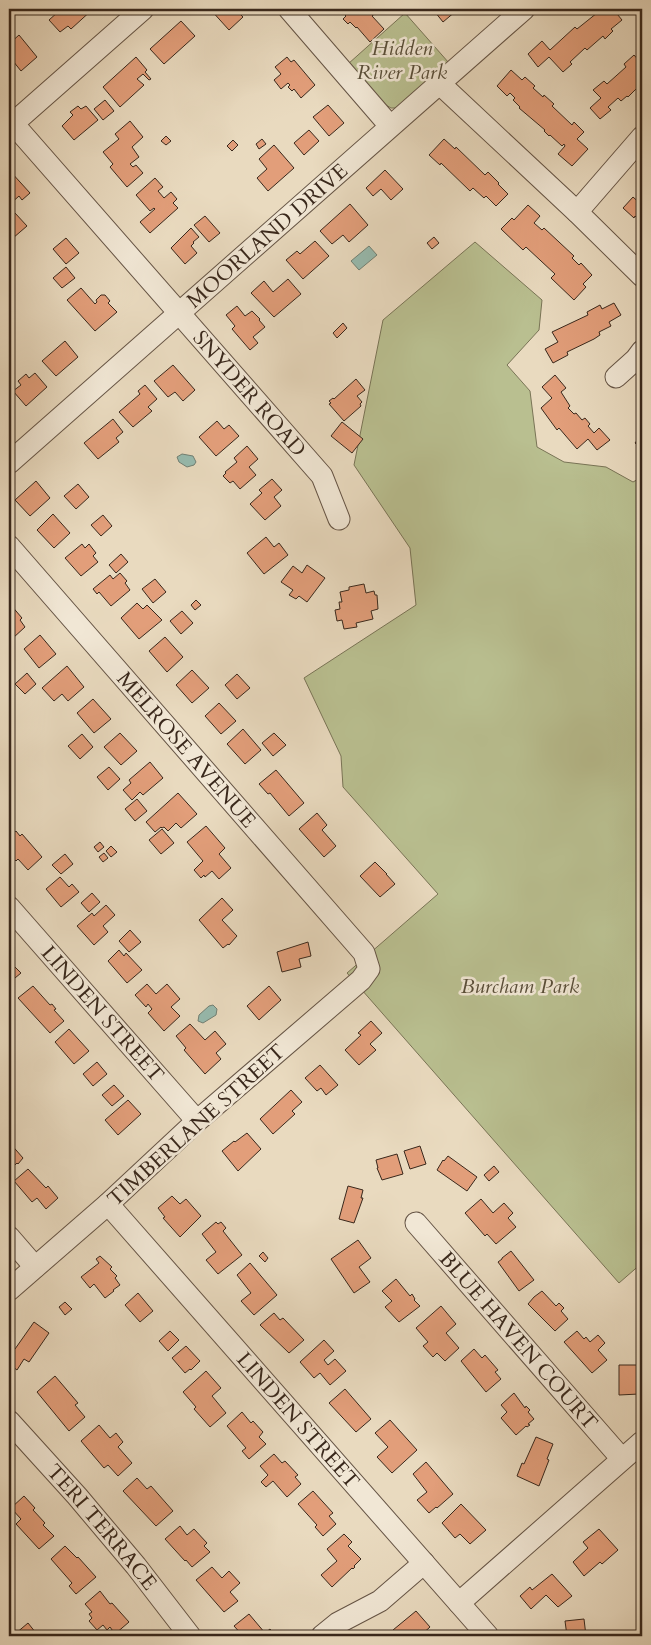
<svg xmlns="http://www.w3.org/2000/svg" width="651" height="1645" font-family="Cardo,serif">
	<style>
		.green { fill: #b9bf90; stroke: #797456 }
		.water { fill: #97bbaf; stroke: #718074 }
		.building { fill: #e29e7a; stroke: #39281c }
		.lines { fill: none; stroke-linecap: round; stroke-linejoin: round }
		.minor-casing { stroke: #655445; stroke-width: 23 }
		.minor { stroke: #f1e7d5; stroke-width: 21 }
		.labels { text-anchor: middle; stroke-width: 5; stroke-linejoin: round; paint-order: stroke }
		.park-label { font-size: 21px; font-style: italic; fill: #594e39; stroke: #f1e7d5 }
		.street-label { font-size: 21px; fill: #39281c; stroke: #f1e7d5 }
	</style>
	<rect width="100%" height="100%" fill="#e9dabf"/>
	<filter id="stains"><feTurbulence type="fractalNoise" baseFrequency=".004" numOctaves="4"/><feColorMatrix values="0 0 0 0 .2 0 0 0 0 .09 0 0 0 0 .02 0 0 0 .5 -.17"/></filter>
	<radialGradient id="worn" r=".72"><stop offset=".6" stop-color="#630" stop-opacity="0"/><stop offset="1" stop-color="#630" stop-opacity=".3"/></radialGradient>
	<!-- green -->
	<path class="green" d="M405,13L449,63L397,108H391L386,105L348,64Z
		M475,242L542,300L539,330L507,365L530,391L537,447L564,462L606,467L633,482L642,477V1263L619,1283L347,973L438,894L343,787L341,756L304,678L416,605L410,548L354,465L383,320Z"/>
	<!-- water -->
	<path class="water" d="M369,246L377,255L359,270L351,261Z
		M182,454L193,456L196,462L194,465L187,467L179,462L177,457Z
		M213,1005L217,1009L216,1015L203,1023L198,1021L199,1015L209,1006Z"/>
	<!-- building -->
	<path class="building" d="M66,9H93L71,29L68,26L60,32L49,20L58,12L60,14Z
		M210,9H235L243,17L229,30Z
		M342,9H376L378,11L372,16L384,29L370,42L357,27L356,28L350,22L348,24L343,19L346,16L340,10Z
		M439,9H454L456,11L443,22L435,12Z
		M602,9H613L622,20L611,29L613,31L605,39L603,36L587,50L585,48L570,62L572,64L563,72L549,57L538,67L528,54L542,41L550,50L575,27L577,29Z
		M181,21L195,36L164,64L150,49Z
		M19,35L37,57L21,71L9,56V44Z
		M634,55L641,63L642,62V78L639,80L642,83L628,97L627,96L621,101L618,98L608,107L611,110L600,119L590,108L601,98L593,90L604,81L607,84L626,67L624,64Z
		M136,57L147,70L145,72L151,79L149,80L143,74L137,79L144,85L120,107L103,87Z
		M287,57L291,62L294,60L315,85L301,98L294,89L292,91L288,87L290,85L288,83L281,89L274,80L281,74L275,67Z
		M511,70L522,80L525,77L535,86L533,88L543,97L544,95L554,104L552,106L572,125L574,122L584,132L577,139L588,149L572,166L558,154L565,146L564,144L562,146L550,135L549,136L544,131L545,130L519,108L520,107L513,100L515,98L510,93L507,96L497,86Z
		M105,100L114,111L103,120L94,109Z
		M328,105L344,123L329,136L313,117Z
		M78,106L81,109L86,106L98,120L74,140L62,126L73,115L70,112Z
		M130,121L143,137L132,147L139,157L130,164L133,167L136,165L143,173L127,187L110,167L113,164L103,152L119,139L115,134Z
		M309,130L319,141L304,155L294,143Z
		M166,136L171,141L166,145L161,141Z
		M262,139L266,144L259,149L256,144Z
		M444,139L455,149L456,147L485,175L488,172L499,183L498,184L508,194L496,206L486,196L484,198L473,188L470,191L441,163L440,165L429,155Z
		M233,140L238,145L232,151L227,146Z
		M274,145L294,168L268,191L257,178L267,169L259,159Z
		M385,170L403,189L391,200L381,189L373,196L366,188Z
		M10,171L30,193L22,200L19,196L9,205V172Z
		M155,178L163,187L158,191L164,198L171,192L177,199L173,203L178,208L150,233L140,222L155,209L154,208L150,211L136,195Z
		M633,197L642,205V222L635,216L634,218L623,208Z
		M350,204L368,225L349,242L343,235L332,244L320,231Z
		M528,205L540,216L534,223L542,230L544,228L574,256L572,258L579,265L581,263L592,275L583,284L586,287L574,300L551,278L555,274L526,247L523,250L501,229L512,218L514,220Z
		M15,213L27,226L13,238L9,234V219Z
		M205,216L220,233L209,242L194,225Z
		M191,228L199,237L193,242L194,243L191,246L197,253L185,264L171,248Z
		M434,237L439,243L432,249L427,243Z
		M66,238L79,253L66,264L53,249Z
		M315,241L329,256L303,279L286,260L297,251L300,254Z
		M66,267L75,278L62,288L53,278Z
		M288,279L301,294L274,317L251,293L264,281L273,292Z
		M81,288L95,304L97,302L96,300L101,295H105L110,301L108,303L117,312L95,331L67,300Z
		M614,303L621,315L609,322L611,326L599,332L600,335L594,339L567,352L568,355L553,363L545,349L558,342L552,332L588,315L587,312L600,305L602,309Z
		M237,306L245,316L252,311L260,319L259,320L265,327L253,337L258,343L250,350L232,329L235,326L226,315Z
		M343,323L347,328L337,338L333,333Z
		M65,341L78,357L56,376L42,361Z
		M173,365L195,390L183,401L175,392L168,397L154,381Z
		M35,373L47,387L26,406L13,391L21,385L18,381L26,374L29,378Z
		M555,375L566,388L561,392L570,406L568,408L574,414L576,413L582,420L585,418L590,424L588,426L594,433L599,428L610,440L597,450L588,439L577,449L559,428L557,430L541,408L552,398L542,387Z
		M356,379L365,390L357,396L362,402L360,404L361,406L344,421L329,404L331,403L329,401L333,398L334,399Z
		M145,385L157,399L148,407L152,411L133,427L119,412L140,394L138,391Z
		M113,419L123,432L116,438L119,442L98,459L84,443Z
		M217,421L224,429L229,425L239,436L216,456L199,437Z
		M342,422L363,439L352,453L331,436Z
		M642,434V449L635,443Z
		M247,446L258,459L249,467L256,475L240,489L233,481L230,483L223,476L226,473L225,472L237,462L234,458Z
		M272,479L282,490L274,497L281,506L265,520L250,504L262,493L259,490Z
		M36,481L50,498L30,516L15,500Z
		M78,484L89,497L76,509L64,496Z
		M53,514L70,533L54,548L37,530Z
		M103,515L112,526L101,536L91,525Z
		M266,537L274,547L279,543L288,555L264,574L247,553Z
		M82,544L85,548L89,544L96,553L93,556L98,562L81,576L65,558Z
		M121,554L128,562L116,573L109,565Z
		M307,565L325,578L307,602L299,596L296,599L289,595L293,590L281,582L293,566L302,573Z
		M120,573L127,581L125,583L130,590L111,606L99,592L97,594L93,589L110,575L113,579Z
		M155,579L166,592L153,603L142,589Z
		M364,584L366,593L374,591L375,595H377L378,609L371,611L373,619L356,623L357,627L344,629L342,620L337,621L335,610L340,609L339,602H342L340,592L349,590V587Z
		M196,600L201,605L195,610L191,605Z
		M137,603L143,609L147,605L162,620L139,639L121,618Z
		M10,604L22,618L20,620L25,627L13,638L9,633Z
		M182,611L193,623L181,634L170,621Z
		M40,635L56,654L39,668L24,649Z
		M165,637L183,657L167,672L149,651Z
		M67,666L84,687L68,701L62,694L54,701L42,688Z
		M192,670L209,688L192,703L176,685Z
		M27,673L36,684L25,694L15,684Z
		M237,674L250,688L237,699L225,685Z
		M93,699L111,719L94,733L77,713Z
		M219,703L236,721L221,734L205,716Z
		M243,729L261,750L245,764L227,744Z
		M120,733L137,751L121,765L104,747Z
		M274,733L286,745L273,756L262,743Z
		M82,734L93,747L80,759L68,746Z
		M150,762L163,778L143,795L140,792L132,800L123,790L131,783L129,780Z
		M109,767L120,779L108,790L97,777Z
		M276,770L304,803L289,816L270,793L268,794L259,784Z
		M178,793L197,814L181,828L176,823L168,831L164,827L162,828L161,827L155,832L146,822Z
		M137,799L147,811L135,821L125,809Z
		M317,813L327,825L322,830L336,846L324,857L299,829Z
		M206,826L225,848L219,854L231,868L219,879L212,871L205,877L204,875L201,878L194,870L203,861L187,842Z
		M162,829L174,843L161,854L149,840Z
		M16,831L20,836L22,834L42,857L28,870L18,859L16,861L11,856L14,854L9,848V837Z
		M100,842L104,847L98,852L94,847Z
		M111,846L117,852L111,857L106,851Z
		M104,853L108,858L103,862L99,857Z
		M65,854L73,864L61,874L52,865Z
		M375,862L387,874H386L395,884L380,897L360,876Z
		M60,877L69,887L72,884L79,892L61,907L46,889Z
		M92,893L100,902L89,912L81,903Z
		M222,898L233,910L222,920L237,936L229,945L228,944L223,948L199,920Z
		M106,905L115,915L103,926L108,932L94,945L77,926L92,913L94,916Z
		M130,930L141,942L129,952L119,941Z
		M308,942L311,956L299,959L301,967L282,972L277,952Z
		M119,950L124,956L126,953L142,970L127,983L108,961Z
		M9,961L21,973L9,983Z
		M147,984L156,994L167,984L180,999L171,1007L180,1016L164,1031L148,1013L152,1009L148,1004L146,1007L135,995Z
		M33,986L50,1005L52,1004L56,1009L54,1010L64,1021L50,1033L18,998Z
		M269,986L281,1000L259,1020L247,1006Z
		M371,1021L382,1033L370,1044L376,1050L359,1065L345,1050L361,1035L358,1033Z
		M190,1024L205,1040L215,1031L226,1044L216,1053L221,1059L205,1074L184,1050L186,1048L176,1036Z
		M69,1029L89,1051L74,1064L55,1042Z
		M97,1062L107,1074L93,1086L83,1074Z
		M320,1065L338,1085L326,1095L321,1088L317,1091L305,1078Z
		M114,1085L124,1096L112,1106L102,1095Z
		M291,1090L302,1102L292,1111L295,1114L273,1134L260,1119Z
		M128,1100L141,1114L118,1135L105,1120Z
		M247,1133L261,1149L238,1171L222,1151L234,1141L235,1142Z
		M9,1142L23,1158L18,1164L17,1163L9,1171Z
		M420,1146L426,1164L410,1169L404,1151Z
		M397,1154L403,1174L382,1180L377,1168H378L376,1160Z
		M448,1156L477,1177L467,1191L437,1170L443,1160L444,1161Z
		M494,1166L499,1172L489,1181L484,1175Z
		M28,1169L46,1188L48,1186L58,1198L46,1209L37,1198L32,1202L14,1181Z
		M348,1186L363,1190L361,1198H363L354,1223L339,1219Z
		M172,1196L180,1204L186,1199L201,1216L180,1237L163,1218L165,1217L158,1208Z
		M481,1199L493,1213L504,1203L513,1213L508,1218L516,1227L496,1244L487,1234L485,1236L465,1213Z
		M216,1222L218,1224L221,1222L226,1228L223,1231L242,1255L218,1274L206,1260L216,1252L202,1234Z
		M358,1240L371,1258L359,1267L370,1282L354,1293L331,1259Z
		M511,1251L534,1280L519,1291L498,1262L502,1259V1258Z
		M263,1252L268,1258L265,1262L259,1256Z
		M100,1256L112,1267L110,1269L117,1276L115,1278L120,1285L113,1290L114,1291L105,1298L94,1284L90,1288L81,1277L99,1263L96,1259Z
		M250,1263L277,1295L254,1315L241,1301L251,1293L237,1275Z
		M396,1279L410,1296L412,1294L415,1299L414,1300L420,1306L399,1322L385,1307L392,1301L382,1291Z
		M542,1291L556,1306L559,1303L564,1308L561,1311L568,1319L555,1331L528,1304L534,1297Z
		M138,1293L153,1311L140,1322L125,1305Z
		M65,1302L72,1309L65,1315L59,1307Z
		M441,1306L456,1324L446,1333L459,1348L445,1361L437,1353L433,1357L423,1346L428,1342L416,1328Z
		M274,1313L280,1320L283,1318L304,1340L289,1353L260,1325Z
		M34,1322L49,1333L29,1362L24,1359L17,1370L9,1364V1355L13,1348L15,1349Z
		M170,1331L179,1340L168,1351L159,1341Z
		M577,1331L584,1339L586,1337L590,1342L598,1335L605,1343L598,1350L607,1360L592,1373L564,1342Z
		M324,1340L334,1351L324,1360L328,1365L335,1359L346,1371L330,1385L320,1373L314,1378L300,1362Z
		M186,1346L200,1361L191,1370L190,1369L185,1373L172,1358Z
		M474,1349L482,1358L485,1355L498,1370L495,1372L501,1379L486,1392L461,1361Z
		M637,1363H642V1381L638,1382L639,1394L619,1395V1365H637Z
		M206,1371L221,1388L212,1396L226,1413L210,1427L194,1409L196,1407L183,1392Z
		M55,1376L78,1403L75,1405L85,1417L69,1431L37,1392Z
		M345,1389L371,1419L356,1432L329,1403Z
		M514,1393L525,1408L526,1406L530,1410L528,1412L534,1419L528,1424L530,1425L527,1427L526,1426L516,1435L501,1418L507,1412L501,1405Z
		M242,1412L251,1423L253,1421L263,1432L259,1437L266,1444L249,1459L242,1451L246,1448L227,1426Z
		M390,1420L417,1450L392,1473L377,1457L388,1447L375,1433Z
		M99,1425L110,1438L116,1433L123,1442L118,1447L132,1463L118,1476L108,1465L104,1468L81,1441Z
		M536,1437L553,1444L547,1459L549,1460L539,1486L517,1476L522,1463L524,1464Z
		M274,1454L282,1463L285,1461L298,1475L295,1477L301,1484L287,1497L273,1481L266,1487L261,1482L268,1475L260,1466Z
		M426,1462L453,1494L437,1508L436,1507L429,1513L417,1500L427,1492L413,1474Z
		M137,1478L147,1489L151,1486L173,1511L156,1526L123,1491Z
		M313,1491L333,1513L329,1516L336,1524L323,1536L315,1527L317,1525L298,1504Z
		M24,1496L35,1508L33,1510L45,1523L43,1525L54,1536L39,1549L16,1524L21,1519L11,1508Z
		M461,1504L486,1530L470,1544L460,1534L455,1538L442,1523Z
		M180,1526L187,1535L194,1529L207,1543L204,1546L210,1552L192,1567L186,1560L185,1561L165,1539Z
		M599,1529L618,1550L602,1564L600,1562L584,1576L573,1562L588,1548L583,1542Z
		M344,1534L352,1542L348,1546L361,1559L354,1566L355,1567L353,1569L352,1568L332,1587L321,1575L337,1561L327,1549Z
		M65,1546L77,1558L78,1557L96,1577L76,1594L69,1586L72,1583L51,1559Z
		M212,1567L222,1578L229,1571L240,1583L230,1592L238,1601L224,1612L196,1580Z
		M552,1574L572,1596L558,1607L546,1595L531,1609L520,1596L530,1587L532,1590Z
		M100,1591L110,1604L112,1603L129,1622L115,1634L110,1627L107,1630L103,1625L97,1630L89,1621L92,1618L89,1614L92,1612L85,1604Z
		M416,1611L430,1627L420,1636H399L393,1630Z
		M249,1614L265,1633L270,1629L276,1636H243L234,1626Z
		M584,1619L586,1636H567L565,1621Z
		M28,1623L36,1633L33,1636H16L15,1634Z"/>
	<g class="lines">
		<!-- minor casing -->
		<g class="minor-casing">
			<g id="minor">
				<path d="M289,9L390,126"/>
				<path d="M439,83L577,212L642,276"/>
				<path id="s1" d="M9,119L322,476L339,519"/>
				<path d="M9,127L143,9"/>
				<path d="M577,212L642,137"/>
				<path d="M616,377L636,359L642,351"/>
				<path id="s2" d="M9,463L524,9"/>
				<path id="s3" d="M9,546L364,953L369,969L361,980L197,1121L108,1204L9,1290"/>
				<path id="s4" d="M9,907L197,1121"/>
				<path id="s5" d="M108,1204L488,1636"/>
				<path id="s6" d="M416,1223L622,1459"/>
				<path d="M9,1237L35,1267"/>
				<path id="s7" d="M9,1421L77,1496L136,1566L190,1636"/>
				<path d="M459,1603L642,1442"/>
				<path d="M322,1636L338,1623L380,1601L424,1563"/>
			</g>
		</g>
		<!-- minor -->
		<use href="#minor" class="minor"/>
	</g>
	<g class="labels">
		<!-- park labels -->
		<g class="park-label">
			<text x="402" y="55">Hidden<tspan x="402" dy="24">River Park</tspan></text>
			<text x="520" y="993">Burcham Park</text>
		</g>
		<!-- street labels -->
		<g class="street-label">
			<text dy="7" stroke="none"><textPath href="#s2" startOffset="344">MOORLAND DRIVE</textPath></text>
			<text dy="7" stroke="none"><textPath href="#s1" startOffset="365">SNYDER ROAD</textPath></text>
			<text dy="7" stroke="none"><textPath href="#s3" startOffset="270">MELROSE AVENUE</textPath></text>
			<text dy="7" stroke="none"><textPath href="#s4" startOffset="142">LINDEN STREET</textPath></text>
			<text transform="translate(196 1125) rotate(-42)" y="7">TIMBERLANE STREET</text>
			<text dy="7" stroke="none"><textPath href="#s6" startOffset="156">BLUE HAVEN COURT</textPath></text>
			<text dy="7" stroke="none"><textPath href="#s5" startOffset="288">LINDEN STREET</textPath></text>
			<text dy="7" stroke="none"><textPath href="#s7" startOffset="141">TERI TERRACE</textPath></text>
		</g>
	</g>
	<!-- margin -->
	<rect width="651" height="1645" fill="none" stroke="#e9dabf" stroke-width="30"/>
	<rect x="10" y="10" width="631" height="1625" fill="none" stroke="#39281c" stroke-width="2.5"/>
	<rect x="15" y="15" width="621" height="1615" fill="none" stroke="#39281c"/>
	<rect width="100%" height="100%" filter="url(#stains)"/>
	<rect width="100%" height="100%" fill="url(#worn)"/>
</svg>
